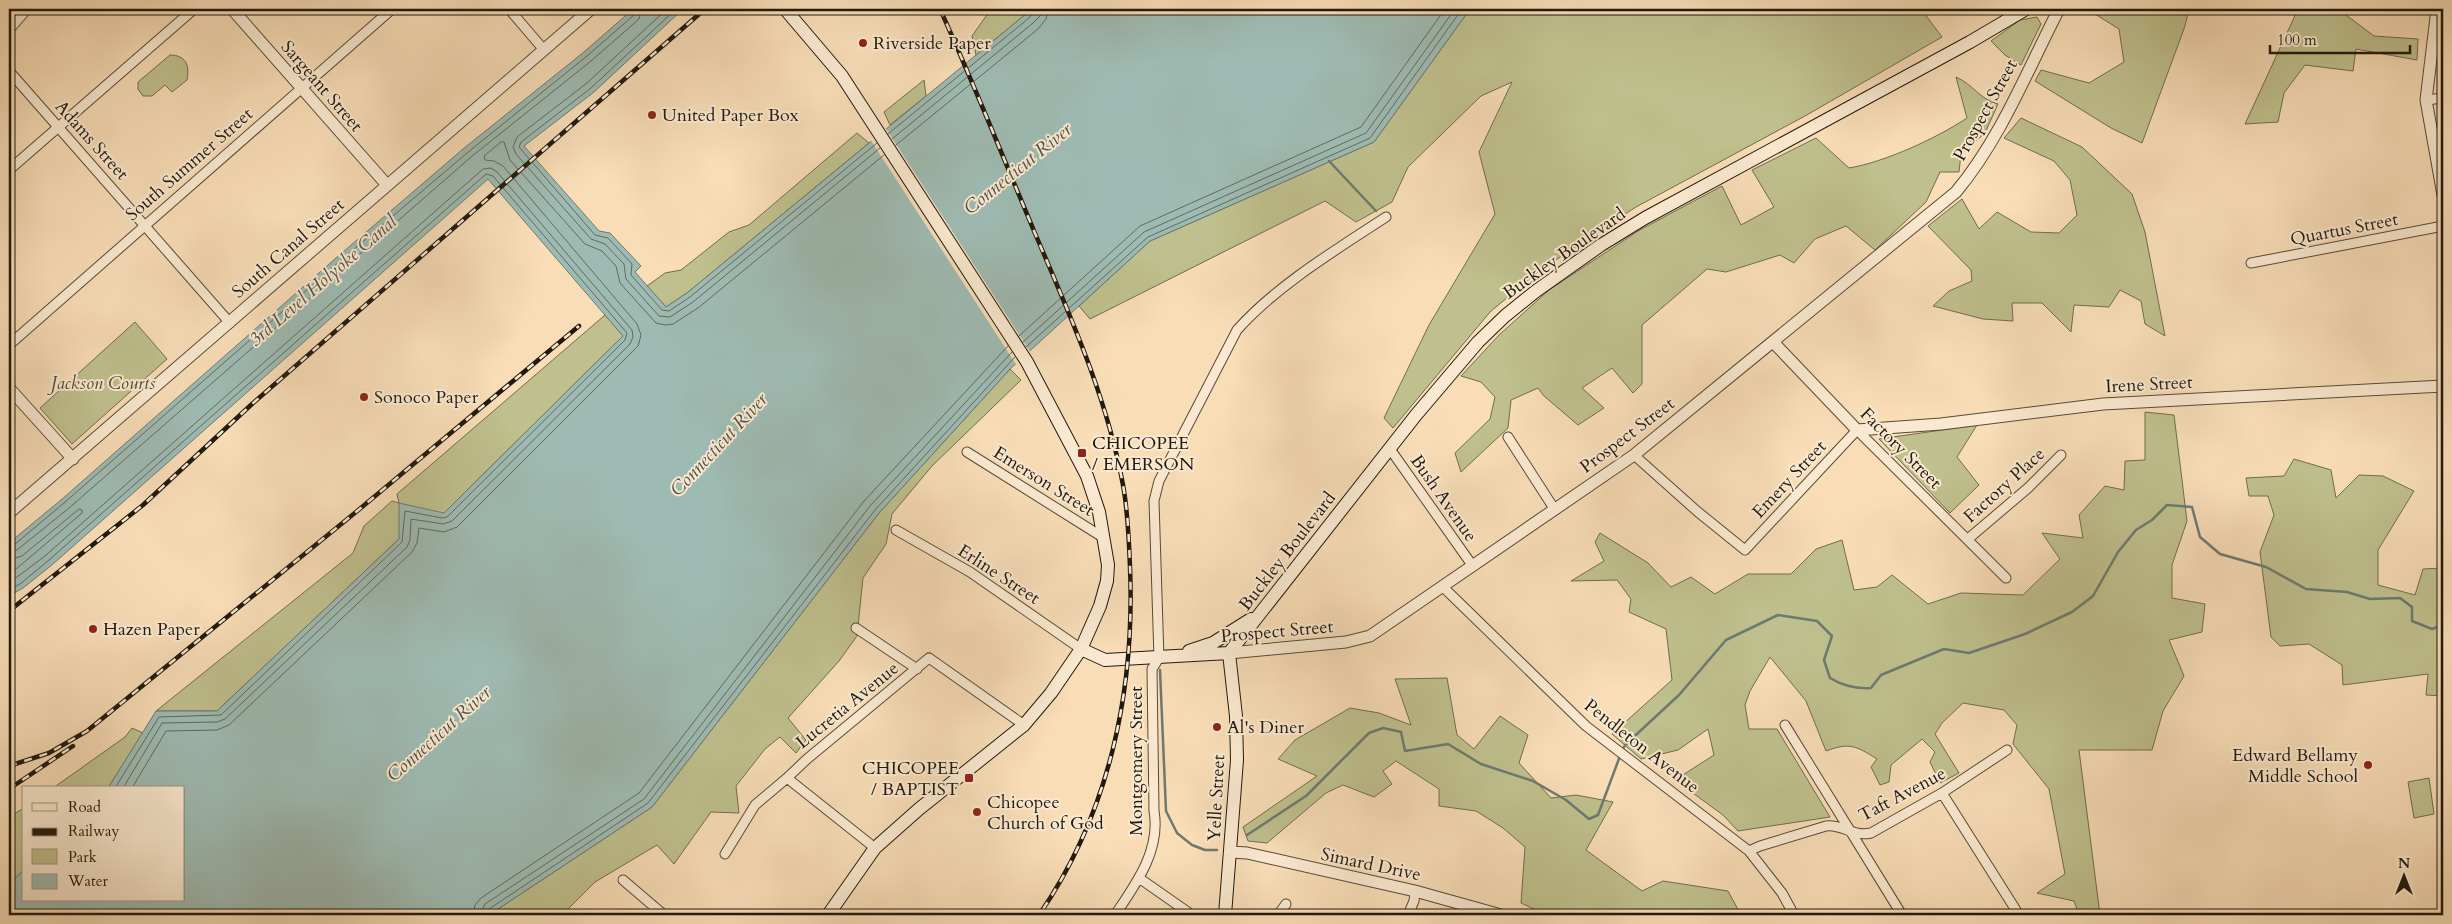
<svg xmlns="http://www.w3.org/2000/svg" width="2452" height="924" font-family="Cardo,serif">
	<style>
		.green { fill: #bfc08d; stroke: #706c4e }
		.water { fill: #9ebbb3; stroke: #6c7a71 }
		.pier { fill: #f8ddb7 }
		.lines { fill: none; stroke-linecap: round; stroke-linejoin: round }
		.shore { stroke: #606a60; stroke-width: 1 }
		.stream { stroke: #6c7a71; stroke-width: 2.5 }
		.minor-casing { stroke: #574a38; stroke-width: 11 }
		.tertiary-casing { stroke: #574a38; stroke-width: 13 }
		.secondary-casing { stroke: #21190e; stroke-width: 14 }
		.minor { stroke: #fae9d0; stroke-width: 9 }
		.tertiary { stroke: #fae9d0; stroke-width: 11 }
		.secondary { stroke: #fae9d0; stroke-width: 12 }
		.rail-casing { stroke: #21190e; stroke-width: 4.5 }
		.rail { stroke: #fae9d0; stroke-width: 2.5; stroke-dasharray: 8; stroke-linecap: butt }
		.poi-dot { fill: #8f2418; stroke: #fae9d0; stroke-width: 2 }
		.labels { text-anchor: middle; stroke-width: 4; stroke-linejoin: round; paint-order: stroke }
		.poi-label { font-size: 18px; fill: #21190e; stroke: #fae9d0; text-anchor: start }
		.street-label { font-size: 18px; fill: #21190e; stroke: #fae9d0 }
		.park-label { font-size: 18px; font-style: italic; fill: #504b34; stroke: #fae9d0 }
		.water-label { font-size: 19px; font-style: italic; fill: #4d5248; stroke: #fae9d0 }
	</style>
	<rect width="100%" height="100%" fill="#f8ddb7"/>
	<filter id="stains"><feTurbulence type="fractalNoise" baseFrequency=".004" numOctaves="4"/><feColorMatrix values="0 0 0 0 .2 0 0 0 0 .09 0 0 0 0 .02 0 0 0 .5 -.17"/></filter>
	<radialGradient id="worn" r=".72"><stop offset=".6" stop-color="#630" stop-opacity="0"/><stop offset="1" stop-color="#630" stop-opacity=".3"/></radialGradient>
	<!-- green -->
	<path class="green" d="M991,9H1032L976,55L972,36Z
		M1470,9H1921L1942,37L1805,116L1636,207L1539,271L1490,312L1393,428L1384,418L1429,325L1495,214L1479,152L1512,82L1481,96L1408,167L1392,202L1356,222L1325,201L1090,319L1079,306L1150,241L1374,142Z
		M2087,9H2189L2185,26L2142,143L2111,128L2035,81L2041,70L2089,83L2124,62L2119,29Z
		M2298,9H2346V15L2374,36L2418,39L2417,60L2356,49L2353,71L2305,65L2284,93L2278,122L2245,124Z
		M2037,17L2041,24L2021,65L2005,55L1991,41L2020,20Z
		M170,55C186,55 190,66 187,80L172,92L165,85L152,96H143L138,89V82Z
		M1956,77C1974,85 1979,99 1998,104L1985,133L1961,154L1959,172H1940L1926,202L1875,250L1846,226L1815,239L1794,263L1780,255L1726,272L1707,269L1642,325V384L1633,393L1612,368L1582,388L1604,408L1578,425L1544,396L1538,388L1511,400L1508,428L1461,472L1455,453L1490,419L1495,397L1481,382L1461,376L1499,335L1549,290L1638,231L1722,186L1741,225L1774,207L1752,170L1816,138L1849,168C1885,162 1937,138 1967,118Z
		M924,80L926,96L890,125L884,112Z
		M2021,118L2082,147L2132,194L2145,232L2165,336L2145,324L2141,301L2120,290L2109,307L2074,305L2071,332L2042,303H2012L2013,321L1983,319L1933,306L1949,291L1972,281L1971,270L1928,226L1962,199L1979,229L1997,212L2031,232L2059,233L2077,215L2070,180L2054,161L2004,138Z
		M857,133L869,143L687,293L666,307L647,286L665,273L681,270L729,232L749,225Z
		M605,315L623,336L444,513L399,539L217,711H156L353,553L364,526L392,501L399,503L397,494Z
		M135,322L167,359L72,444L40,408Z
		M1010,369L1021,380L932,466L892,514L886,544L863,578L857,636L839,661L788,718L806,740L796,753L780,737L765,749L736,786L739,813L711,812L674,864L657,845L595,882L562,915H489L652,807L879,513Z
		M2145,412L2174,415L2187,521L2172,565V598L2205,604L2202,632L2169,640L2184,676L2163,711L2152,750H2079L2100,915H2079L2074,901L2037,893L2065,874L2049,789L2013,744L2017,725L2004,710L1963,703L1942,723L1935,734L1959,773L1940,783L1930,762L1935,752L1922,739L1891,765L1889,782L1880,785L1871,767L1877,759C1856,746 1850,742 1826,751L1806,701L1770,657L1750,691L1745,705L1749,729H1777L1830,817L1738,831L1723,815L1675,780L1714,755L1708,729L1678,750L1641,759L1612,734L1672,680L1666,629L1629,612L1631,599L1617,580L1571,581L1604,561L1595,542L1600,533L1648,563L1671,587L1691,577L1715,594L1748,574H1791L1816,549L1842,540L1854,590L1877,587L1892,575L1928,604L1961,593L2023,595L2060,559L2042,533L2083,538L2079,515L2105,486L2124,490L2125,461L2145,460Z
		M1977,425L1957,457L1979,485L1950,513L1879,439Z
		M2294,459L2331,470L2336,498L2359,475L2383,476L2414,491L2378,550V585L2415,595L2423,569L2443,568V696L2426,695L2428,674L2343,685L2342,665L2309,644L2280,646L2271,637L2260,552L2274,515L2268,496H2249L2246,478L2284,476Z
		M1447,678L1457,735L1474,749L1500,716L1528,735L1519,763L1551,798L1576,795L1613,802L1586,850L1642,891L1663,881L1728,891L1741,915H1547L1521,903L1525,847L1503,828L1476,811L1439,806V789L1396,761L1383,771L1392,784L1374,797L1343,785L1326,793L1267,843L1248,841L1243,827L1317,776L1278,759L1295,740L1350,708L1379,713L1411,725L1395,679Z
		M132,728L143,733L108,788H53L125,737Z
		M2429,778L2434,814L2414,818L2408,782Z
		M24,808V870L9,884V817Z"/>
	<!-- water -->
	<path class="water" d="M633,9H683L594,92L524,146L599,231L610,233L641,266L635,272L666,307L687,293L1032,9H1470L1374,142L1150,241L1010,369L879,513L652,807L489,915H9V884L24,870V900H184V788H108L156,711H217L399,539V503L444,513L623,336L488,179L53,564L23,588L9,596V543L61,500L336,258L463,149L584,52Z"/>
	<!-- pier -->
	<path class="pier" d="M885,127L1031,353L1017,366L870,139Z"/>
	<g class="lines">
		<!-- shore -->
		<path class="shore" d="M667,9L587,83L517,137L513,147L516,154L591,239L605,244L624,264L626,279L659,316L670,317L693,302L880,148
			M676,9L591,88L521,142L519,147L595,235L608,238L632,264L631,275L662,310L669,311L690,297L877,143
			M888,134L1029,18L1035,9
			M892,139L1033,23L1040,16L1041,9
			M896,145L1038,29L1046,19L1048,9
			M1019,336L1140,226L1361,127L1445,9
			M1023,342L1144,232L1366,133L1455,9
			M1026,347L1148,237L1370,138L1462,9
			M9,546L14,545L64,503L340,261L467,153L587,56L634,15L636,9
			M9,553L17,550L69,508L471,157L591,61L639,19L642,9
			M9,560L22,556L79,509L82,510V513L9,575
			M9,583L45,556L483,169L491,168L497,172L632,330L633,337L630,344L452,521L443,524L411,519L410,540L407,547L225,719L217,722L162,723L123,788
			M9,590L20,584L49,560L486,174L493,176L627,333L625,340L447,517L442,518L405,511L402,542L221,715L159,717L115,788
			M132,788L166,731L217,730L229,725L412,552L417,543L419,528L444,532L457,527L638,346L641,335L637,324L503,166L494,161L485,160L484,156L501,142H504L510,160L585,244L602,251L616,266L620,283L656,323L665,325L673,324L698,308L884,155
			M473,915L475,905L481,898L639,793L864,501L1008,346
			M480,915L485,904L644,799L870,506L1012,352
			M487,915L489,909L648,803L875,510L1015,357"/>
		<!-- stream -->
		<path class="stream" d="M1329,161L1376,211
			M1160,670L1166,811L1177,833L1192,845L1205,850H1217
			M1622,751L1625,745L1679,695L1726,640L1778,615L1817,621L1832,636L1824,660L1830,678C1843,686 1856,689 1871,688L1881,675L1944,649L1969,653L2025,634L2072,612L2093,596L2118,552L2136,530L2152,520L2167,505L2192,507L2200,537L2220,554L2266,567L2306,589L2347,592L2370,599L2400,598L2412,607V621L2432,629L2443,625
			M1247,835L1306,796L1369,733L1383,728L1401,732L1405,751L1448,744L1481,764L1533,781L1566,800L1589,819L1598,815L1620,756"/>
		<!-- minor casing -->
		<g class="minor-casing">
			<path id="minor" d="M509,9L544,50
				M9,30L27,9
				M9,71L230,323
				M2426,100L2443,98
				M9,170L194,9
				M2251,263L2443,226
				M9,345L392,9
				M1508,437L1555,510
				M1390,449L1472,565
				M967,452L1104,538
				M1634,455L1698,512L1745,550L1857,430L2006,578
				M896,530L970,572L1081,649
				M1968,539L2028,488L2061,455
				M1442,586L1586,726L1749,851L1782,893L1794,915
				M856,628L917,669
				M1785,725L1902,915
				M787,778L807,759L929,658L1024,725
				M1942,793L2019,915
				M1749,851L1760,846L1826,826C1843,824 1852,837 1871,833L1942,793L2007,750
				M725,854L755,805L787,778L875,848
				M1139,878L1192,915
				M623,880L664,915
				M1115,915C1136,884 1161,850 1154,811L1152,669L1159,658L1154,501L1159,481L1237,330C1276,286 1337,249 1386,217
				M1278,915L1286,904
				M1408,915L1414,901L1415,891"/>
		</g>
		<!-- tertiary casing -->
		<g class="tertiary-casing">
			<path id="tertiary" d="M232,9L387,185
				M2437,9L2426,100L2443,195
				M1773,342L1857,430L1941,424L2103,404L2443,386
				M9,388L73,459
				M9,513L591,9
				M1229,653L1346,642L1370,636L1634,455L1956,192C2001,138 2027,71 2059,9
				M1231,852L1247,853L1415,891L1501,915"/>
		</g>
		<!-- secondary casing -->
		<g class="secondary-casing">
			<path id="secondary" d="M785,9L842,76L1027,362L1087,476L1099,512L1108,565L1107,581L1100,606L1081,649L1051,693L1024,725L919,809L875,848L828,915
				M1081,649L1105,660L1229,653
				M1189,651L1213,643L1251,619
				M1229,653L1416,415L1478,342L1505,316L1536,291L1601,245L1645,218L1970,42L2026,9
				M1225,915L1237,760L1236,716L1229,653"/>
		</g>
		<!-- minor -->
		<use href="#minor" class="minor"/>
		<!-- tertiary -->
		<use href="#tertiary" class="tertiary"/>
		<!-- secondary -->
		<use href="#secondary" class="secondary"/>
		<!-- rail casing -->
		<g class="rail-casing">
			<path id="rail" d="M940,9C973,82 1003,157 1034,231C1069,313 1107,397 1123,485C1128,512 1129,540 1130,567C1135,690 1110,812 1039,915
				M9,611L143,505L252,404L705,9
				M9,766L49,753L87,731L356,512L579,326
				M9,789L73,746"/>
		</g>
		<!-- rail -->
		<use href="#rail" class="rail"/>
	</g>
	<!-- markers -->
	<g class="poi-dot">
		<circle cx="863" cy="43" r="5"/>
		<circle cx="652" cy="115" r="5"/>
		<circle cx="364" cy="397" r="5"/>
		<rect x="1077" y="448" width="10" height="10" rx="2.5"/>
		<circle cx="93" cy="629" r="5"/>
		<circle cx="1217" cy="727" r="5"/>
		<circle cx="2368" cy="765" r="5"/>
		<rect x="964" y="773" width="10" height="10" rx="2.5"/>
		<circle cx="977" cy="812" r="5"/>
	</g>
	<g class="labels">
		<!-- poi labels -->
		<g class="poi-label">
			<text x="873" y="49">Riverside Paper</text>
			<text x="662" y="121">United Paper Box</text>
			<text x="374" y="403">Sonoco Paper</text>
			<text x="1092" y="449">CHICOPEE<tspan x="1092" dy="21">/ EMERSON</tspan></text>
			<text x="103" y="635">Hazen Paper</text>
			<text x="1227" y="733">Al's Diner</text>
			<text x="2358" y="761" text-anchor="end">Edward Bellamy<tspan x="2358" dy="21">Middle School</tspan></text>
			<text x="959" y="774" text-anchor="end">CHICOPEE<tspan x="959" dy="21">/ BAPTIST</tspan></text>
			<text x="987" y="808">Chicopee<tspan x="987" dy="21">Church of God</tspan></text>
		</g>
		<!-- street labels -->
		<g class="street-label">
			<text transform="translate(322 86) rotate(49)" y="6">Sargeant Street</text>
			<text transform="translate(1985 110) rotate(-61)" y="6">Prospect Street</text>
			<text transform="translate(92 140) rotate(48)" y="6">Adams Street</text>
			<text transform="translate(189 164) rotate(-41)" y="6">South Summer Street</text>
			<text transform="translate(2344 229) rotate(-11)" y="6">Quartus Street</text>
			<text transform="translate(288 248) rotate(-41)" y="6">South Canal Street</text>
			<text transform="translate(1564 253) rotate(-35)" y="6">Buckley Boulevard</text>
			<text transform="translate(2149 384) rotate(-3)" y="6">Irene Street</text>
			<text transform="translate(1627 435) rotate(-37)" y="6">Prospect Street</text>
			<text transform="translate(1901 448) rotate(45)" y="6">Factory Street</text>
			<text transform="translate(1789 479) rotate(-47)" y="6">Emery Street</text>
			<text transform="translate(1044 481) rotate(32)" y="6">Emerson Street</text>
			<text transform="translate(2004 485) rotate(-42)" y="6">Factory Place</text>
			<text transform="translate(1444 498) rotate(55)" y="6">Bush Avenue</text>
			<text transform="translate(1287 551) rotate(-52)" y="6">Buckley Boulevard</text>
			<text transform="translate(999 574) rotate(33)" y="6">Erline Street</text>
			<text transform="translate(1277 631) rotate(-5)" y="6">Prospect Street</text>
			<text transform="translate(847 705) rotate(-39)" y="6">Lucretia Avenue</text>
			<text transform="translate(1642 746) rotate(38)" y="6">Pendleton Avenue</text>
			<text transform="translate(1136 761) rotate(-90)" y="6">Montgomery Street</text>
			<text transform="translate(1902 794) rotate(-28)" y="6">Taft Avenue</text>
			<text transform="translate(1216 798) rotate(-87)" y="6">Yelle Street</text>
			<text transform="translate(1371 864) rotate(12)" y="6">Simard Drive</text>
		</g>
		<!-- park labels -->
		<g class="park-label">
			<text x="103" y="389">Jackson Courts</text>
		</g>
		<!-- water labels -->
		<g class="water-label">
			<text transform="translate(1017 168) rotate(-39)" y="7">Connecticut River</text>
			<text transform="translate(322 280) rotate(-41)" y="7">3rd Level Holyoke Canal</text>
			<text transform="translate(718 444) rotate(-47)" y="7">Connecticut River</text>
			<text transform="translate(438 733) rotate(-42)" y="7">Connecticut River</text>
		</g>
	</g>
	<!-- margin -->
	<rect width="2452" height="924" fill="none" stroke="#f8ddb7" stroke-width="30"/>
	<rect x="10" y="10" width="2432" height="904" fill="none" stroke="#21190e" stroke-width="2.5"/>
	<rect x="15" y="15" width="2422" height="894" fill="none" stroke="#21190e"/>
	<!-- legend -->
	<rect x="22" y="786" width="162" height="115" fill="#fae9d0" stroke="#a39682"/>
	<rect x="32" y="803" width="25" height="8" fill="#fae9d0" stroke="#a39682"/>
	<text x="68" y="812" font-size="15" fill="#21190e">Road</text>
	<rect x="32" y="828" width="25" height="8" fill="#21190e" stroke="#a39682"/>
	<text x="68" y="836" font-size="15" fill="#21190e">Railway</text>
	<rect x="32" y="849" width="25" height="15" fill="#bfc08d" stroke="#a39682"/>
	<text x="68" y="862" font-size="15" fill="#21190e">Park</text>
	<rect x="32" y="874" width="25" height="15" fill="#9ebbb3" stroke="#a39682"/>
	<text x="68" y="886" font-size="15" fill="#21190e">Water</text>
	<!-- north arrow -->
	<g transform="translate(2404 876)" stroke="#fae9d0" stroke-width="4" paint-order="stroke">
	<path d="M0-4L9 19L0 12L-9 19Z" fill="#21190e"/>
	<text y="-8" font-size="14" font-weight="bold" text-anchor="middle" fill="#21190e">N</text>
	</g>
	<!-- scale -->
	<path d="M2270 45v8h140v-8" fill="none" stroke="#21190e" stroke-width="2.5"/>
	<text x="2277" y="45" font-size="15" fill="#21190e" stroke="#fae9d0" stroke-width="4" paint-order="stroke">100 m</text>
	<rect width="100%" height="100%" filter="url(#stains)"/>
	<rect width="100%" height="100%" fill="url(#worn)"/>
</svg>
